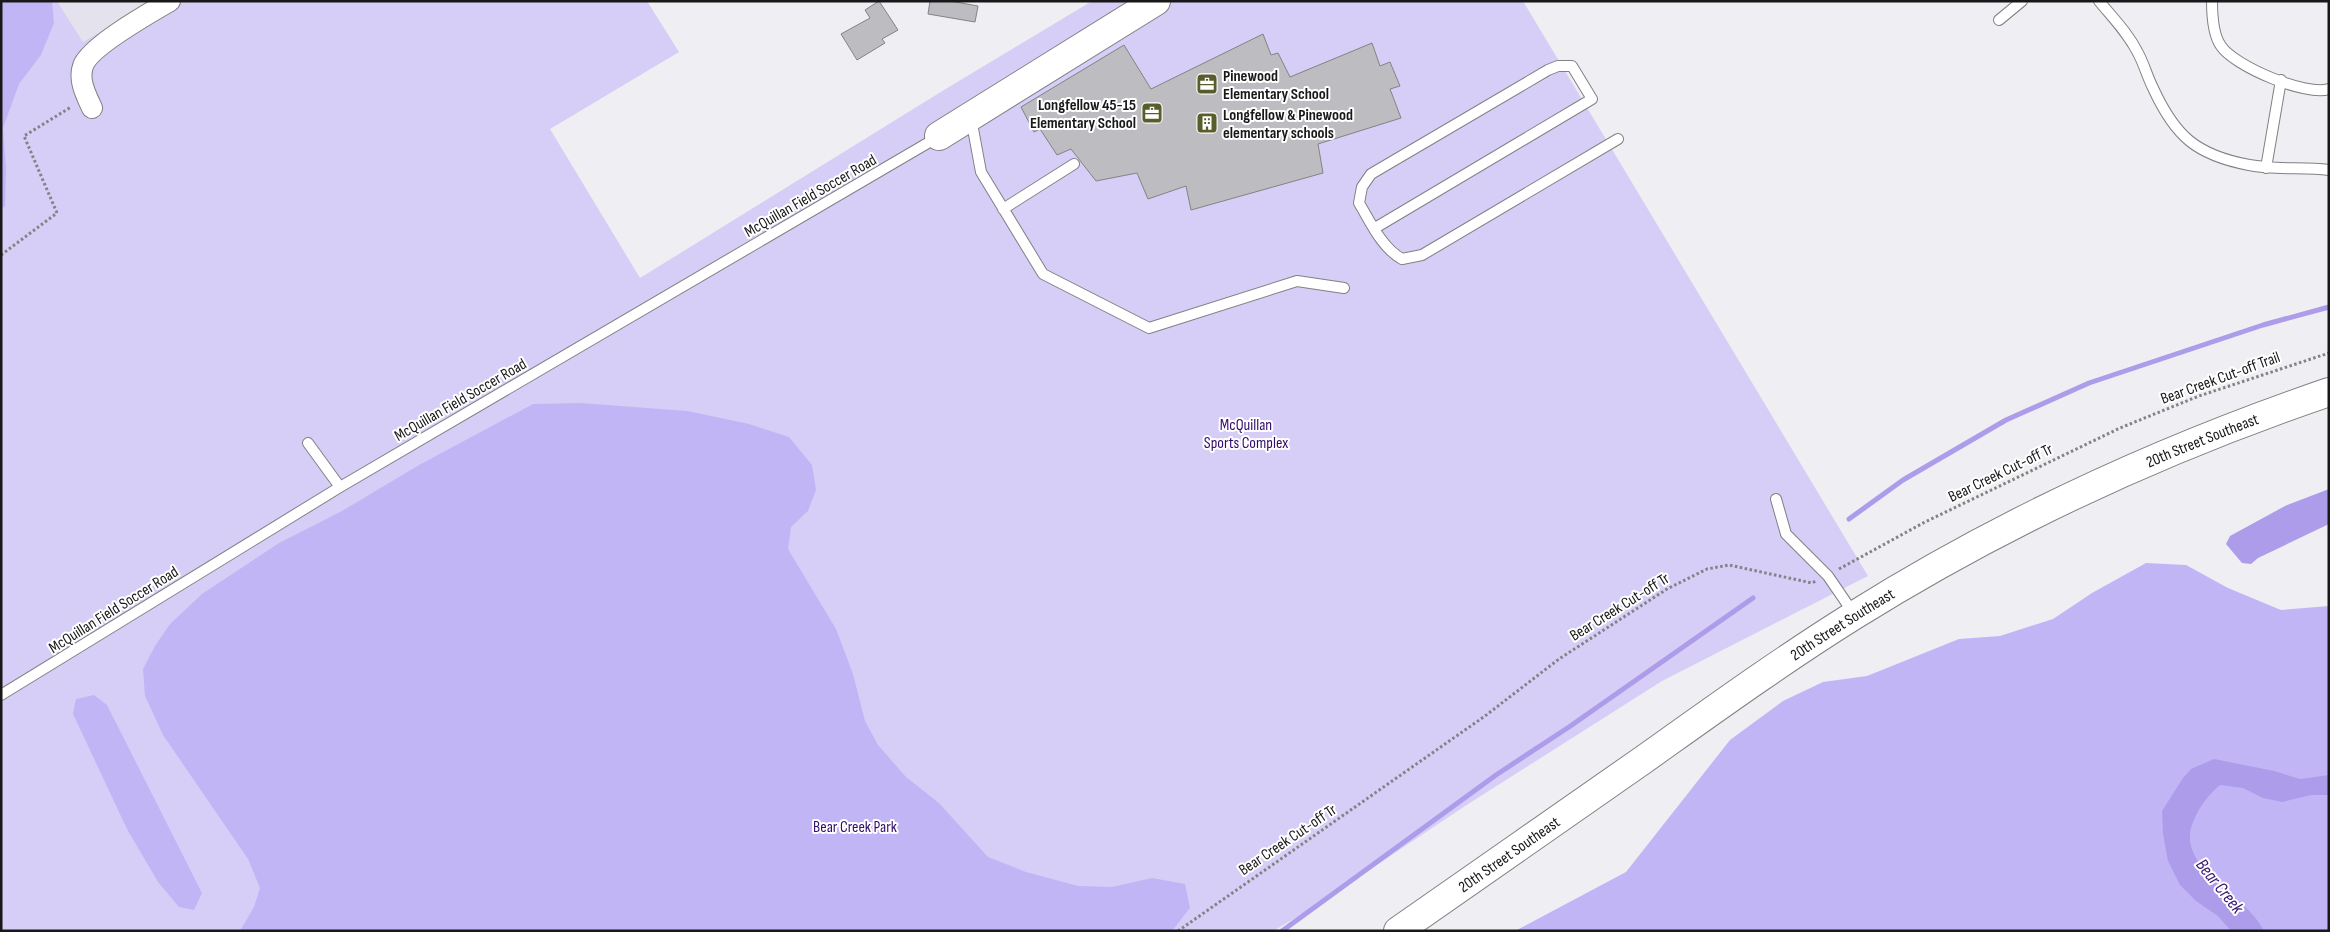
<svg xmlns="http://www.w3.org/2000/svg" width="2330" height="932" font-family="'Sofia Sans Condensed',sans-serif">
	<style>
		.built { fill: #e4e2ed }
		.green { fill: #d6cef7 }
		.forest { fill: #c2b5f6 }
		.water { fill: #ad9cea }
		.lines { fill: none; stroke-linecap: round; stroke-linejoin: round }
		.stream { stroke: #ad9cea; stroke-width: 5 }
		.building { fill: #bdbcc0; stroke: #838285 }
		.lane-casing { stroke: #818083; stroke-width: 12 }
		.street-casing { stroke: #818083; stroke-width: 22 }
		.secondary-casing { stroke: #818083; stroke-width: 30 }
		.path { stroke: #838385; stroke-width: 3; stroke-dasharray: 2.5 2.5; stroke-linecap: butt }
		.lane { stroke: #fff; stroke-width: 10 }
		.street { stroke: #fff; stroke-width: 20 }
		.secondary { stroke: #fff; stroke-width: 28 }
		.labels { text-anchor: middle; stroke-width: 4; stroke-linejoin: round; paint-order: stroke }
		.poi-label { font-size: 16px; font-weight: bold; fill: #181819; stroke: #fff; text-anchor: start }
		.street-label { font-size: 16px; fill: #181819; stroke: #fff }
		.park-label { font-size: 16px; fill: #330c69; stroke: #fff }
		.water-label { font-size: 18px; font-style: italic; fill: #381671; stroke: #fff }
	</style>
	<rect width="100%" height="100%" fill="#efeef2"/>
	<!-- built -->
	<path class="built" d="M57,1H152L83,42Z"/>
	<!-- green -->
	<path class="green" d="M1,1H57L83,42L152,1H647L679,52L550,129L640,278L944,90L1092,1H1523L1868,576L1662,681L1465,806L1311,909L1273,931H1Z"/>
	<!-- forest -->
	<path class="forest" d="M1,1H52L54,23L41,55L19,84L3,128L6,169L5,206L1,209Z
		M581,403L687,411L749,424L789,437L812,465L816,490L808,511L791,527L788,549L836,629L853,674L865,721L878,745L906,777L939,803L988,857L1026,872L1078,886L1112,887L1152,878L1185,884L1190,908L1172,931H240L254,907L260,888L248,859L163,735L145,696L143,669L155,646L170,624L202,594L279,543L342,511L419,465L533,404Z
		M2146,563L2186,565L2228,588L2281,610L2329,606V931H1515L1626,872L1730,740L1783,701L1823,682L1867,676L1959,639L2000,636L2053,619L2092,593Z
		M94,695L107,705L202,893L194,910L179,907L158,882L127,829L73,714L76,699Z"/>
	<!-- water -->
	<path class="water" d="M2329,489V524L2258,558L2251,564L2242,563L2226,544L2230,536L2285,506Z
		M2214,759L2274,771L2300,779L2329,775V795H2311L2282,802L2263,798L2243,788L2220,785C2208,795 2199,807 2193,822C2174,868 2246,893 2264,931H2231L2218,916L2196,901L2180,885L2168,861L2163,834L2162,811L2183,778L2191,769Z"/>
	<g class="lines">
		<!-- stream -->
		<path class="stream" d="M1849,519L1903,480L2006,420L2089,383L2263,325L2329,307
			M1282,931L1496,775L1569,727L1753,598"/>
	</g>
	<!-- building -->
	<path class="building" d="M879,1L898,30L882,39L885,43L857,60L841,34L870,18L865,10Z
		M930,1H950L978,6L975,22L928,14Z
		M1263,34L1271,55L1278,53L1290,77L1372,43L1380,66L1390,62L1400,86L1390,89L1401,118L1318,144L1323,173L1191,210L1186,186L1148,199L1137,173L1096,181L1071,149L1057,155L1040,129L1034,132L1021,107L1124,45L1151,89Z"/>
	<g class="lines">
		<!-- lane casing -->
		<g class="lane-casing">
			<path id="lane" d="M2099,1C2113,18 2128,33 2138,53C2144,64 2147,76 2153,88C2175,136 2196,155 2249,165C2275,170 2302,167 2329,170
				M2212,1C2212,15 2213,35 2221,46C2234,66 2307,97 2329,89
				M1999,20L2022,1
				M971,118L981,172L1043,274L1149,328L1297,281L1344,288
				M2266,168L2281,80
				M1003,209L1074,164
				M1375,228L1592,99L1572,66H1558L1548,70L1371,174L1362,187L1359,203C1371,223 1382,248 1402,259L1422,255L1618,139
				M308,443L340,487
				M1776,499L1786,534L1828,576L1854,614
				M1,695L340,487L938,137"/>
		</g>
		<!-- street casing -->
		<g class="street-casing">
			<path id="street" d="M92,108C86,95 78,80 83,66C89,47 151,12 170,1"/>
		</g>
		<!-- secondary casing -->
		<g class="secondary-casing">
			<g id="secondary">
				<path d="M939,136L1156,1"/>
				<path id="s1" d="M1398,931C1480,874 1561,817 1643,760C1712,711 1781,661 1853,616C2003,522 2162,449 2329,392"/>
			</g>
		</g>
		<!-- path -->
		<path class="path" d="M1,255L57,213L24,136L71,107
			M1839,569L1925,522L2120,428L2199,396L2329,353
			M1178,931L1485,716L1559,659L1667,589L1707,569L1729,565L1812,583L1816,581"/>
		<!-- lane -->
		<use href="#lane" class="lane"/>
		<!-- street -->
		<use href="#street" class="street"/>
		<!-- secondary -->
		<use href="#secondary" class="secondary"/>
	</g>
	<!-- icons -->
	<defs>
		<g id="office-square" transform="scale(1.125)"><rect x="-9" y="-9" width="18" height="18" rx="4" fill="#585d2b" stroke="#fff"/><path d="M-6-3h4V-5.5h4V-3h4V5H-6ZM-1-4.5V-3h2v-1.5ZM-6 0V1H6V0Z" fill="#fff"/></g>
		<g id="building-square" transform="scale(1.125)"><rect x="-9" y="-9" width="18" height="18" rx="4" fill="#585d2b" stroke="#fff"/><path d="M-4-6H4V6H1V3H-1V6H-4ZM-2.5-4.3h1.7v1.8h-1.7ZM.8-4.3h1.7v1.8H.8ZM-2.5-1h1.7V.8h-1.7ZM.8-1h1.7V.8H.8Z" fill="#fff"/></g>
	</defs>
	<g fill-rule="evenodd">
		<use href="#office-square" x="1207" y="84"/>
		<use href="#office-square" x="1152" y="113"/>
		<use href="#building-square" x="1207" y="123"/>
	</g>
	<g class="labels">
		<!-- poi labels -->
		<g class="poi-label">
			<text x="1223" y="81">Pinewood<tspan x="1223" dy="18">Elementary School</tspan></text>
			<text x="1136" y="110" text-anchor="end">Longfellow 45-15<tspan x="1136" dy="18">Elementary School</tspan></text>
			<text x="1223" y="120">Longfellow &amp; Pinewood<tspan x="1223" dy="18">elementary schools</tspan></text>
		</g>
		<!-- street labels -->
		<g class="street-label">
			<text transform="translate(810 195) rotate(-30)" y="6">McQuillan Field Soccer Road</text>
			<text transform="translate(2220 377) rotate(-20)" y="6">Bear Creek Cut-off Trail</text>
			<text transform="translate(460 399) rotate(-30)" y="6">McQuillan Field Soccer Road</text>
			<text dy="6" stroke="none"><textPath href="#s1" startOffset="945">20th Street Southeast</textPath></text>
			<text transform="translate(2000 472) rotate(-26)" y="6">Bear Creek Cut-off Tr</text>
			<text transform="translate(1619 606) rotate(-32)" y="6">Bear Creek Cut-off Tr</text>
			<text transform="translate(113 609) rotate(-32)" y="6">McQuillan Field Soccer Road</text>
			<text dy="6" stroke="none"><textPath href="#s1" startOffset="540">20th Street Southeast</textPath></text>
			<text transform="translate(1287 839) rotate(-34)" y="6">Bear Creek Cut-off Tr</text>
			<text dy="6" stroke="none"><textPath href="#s1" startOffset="135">20th Street Southeast</textPath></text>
		</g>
		<!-- park labels -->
		<g class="park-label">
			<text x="1246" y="430">McQuillan<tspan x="1246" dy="18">Sports Complex</tspan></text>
			<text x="855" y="832">Bear Creek Park</text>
		</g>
		<!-- water labels -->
		<g class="water-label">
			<text transform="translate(2220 886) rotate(51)" y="6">Bear Creek</text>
		</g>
	</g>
	<!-- border -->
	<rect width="2330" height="932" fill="none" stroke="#181819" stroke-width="5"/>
</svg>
